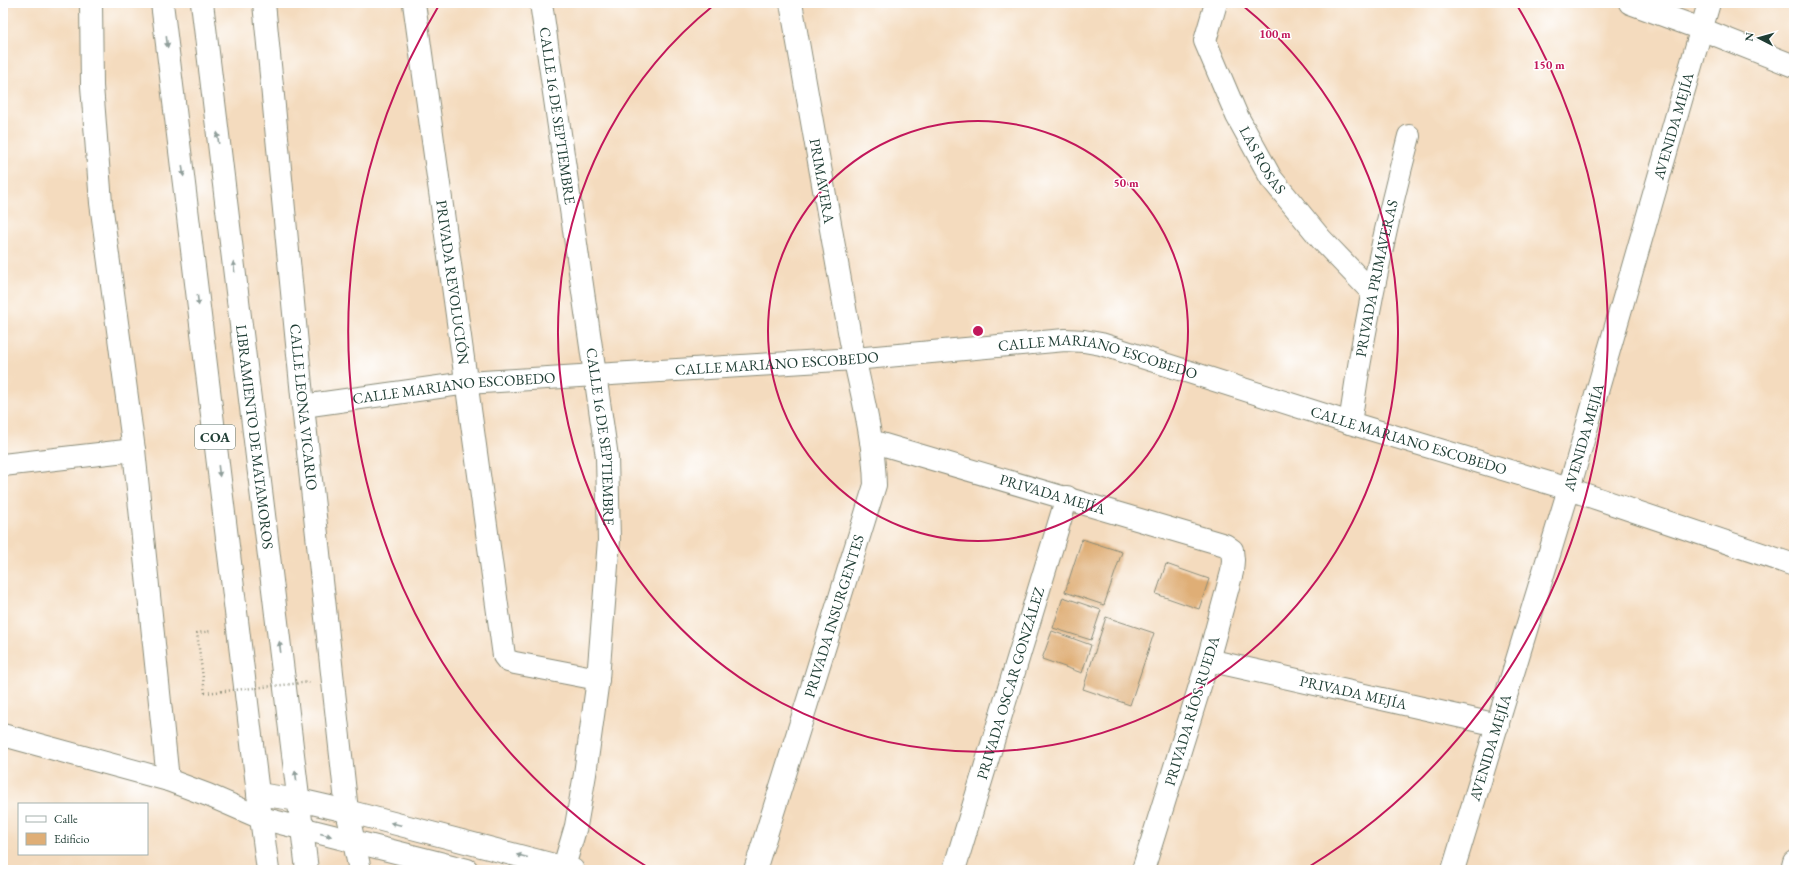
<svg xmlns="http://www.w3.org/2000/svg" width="1797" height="873" font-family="'EB Garamond',serif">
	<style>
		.building { fill: #dfae76 }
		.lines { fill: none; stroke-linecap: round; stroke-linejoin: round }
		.street-casing { stroke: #8a8c79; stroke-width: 24 }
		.secondary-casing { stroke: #8a8c79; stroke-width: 24 }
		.highway-casing { stroke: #8a8c79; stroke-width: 24 }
		.path { stroke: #8a8c79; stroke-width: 2.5; stroke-dasharray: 1 3; stroke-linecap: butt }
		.street { stroke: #fff; stroke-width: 22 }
		.secondary { stroke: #fff; stroke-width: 22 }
		.highway { stroke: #fff; stroke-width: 22 }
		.path-bridge { stroke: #8a8c79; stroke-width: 2.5; stroke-dasharray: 1 3; stroke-linecap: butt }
		.oneway { fill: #8f9e9a }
		.ring { fill: none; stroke: #c2185b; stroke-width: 2 }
		.labels { text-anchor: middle; stroke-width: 3; stroke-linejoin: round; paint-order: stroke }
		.shield { fill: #fff; stroke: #627771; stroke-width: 1 }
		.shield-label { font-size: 14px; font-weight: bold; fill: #1f3d34 }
		.street-label { font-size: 15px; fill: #1f3d34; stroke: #fff }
		.centre { fill: #c2185b; stroke: #fff; stroke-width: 2 }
		.ring-label { font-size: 12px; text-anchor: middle; font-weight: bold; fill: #c2185b; stroke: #fff; stroke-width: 3; stroke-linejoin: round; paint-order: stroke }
	</style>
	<rect width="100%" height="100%" fill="#fff"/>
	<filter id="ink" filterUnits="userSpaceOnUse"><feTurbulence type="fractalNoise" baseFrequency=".025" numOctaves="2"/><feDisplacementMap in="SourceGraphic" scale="8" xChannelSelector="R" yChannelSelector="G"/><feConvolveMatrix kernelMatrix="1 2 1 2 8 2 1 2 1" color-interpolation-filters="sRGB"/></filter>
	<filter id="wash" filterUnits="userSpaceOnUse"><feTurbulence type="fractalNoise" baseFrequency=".012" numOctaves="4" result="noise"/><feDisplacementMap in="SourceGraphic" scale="16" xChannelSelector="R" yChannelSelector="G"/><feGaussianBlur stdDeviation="0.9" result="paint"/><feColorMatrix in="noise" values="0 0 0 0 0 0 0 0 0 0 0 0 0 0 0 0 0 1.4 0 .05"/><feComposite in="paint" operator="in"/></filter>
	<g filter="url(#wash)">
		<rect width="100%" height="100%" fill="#f4dbbe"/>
		<g id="blocks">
			<!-- building -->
			<path class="building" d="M1082,539L1122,552L1104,605L1065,592Z
				M1166,564L1209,579L1199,609L1156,594Z
				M1063,597L1101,610L1091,640L1053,628Z
				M1106,617L1154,633L1130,705L1083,689Z
				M1052,631L1091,645L1082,673L1042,659Z"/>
		</g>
	</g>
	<g filter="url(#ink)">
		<use href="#blocks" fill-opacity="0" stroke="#8a8c79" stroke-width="1"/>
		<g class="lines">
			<!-- street casing -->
			<g class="street-casing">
				<g id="street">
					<path d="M91,3L92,86L101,203L134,450L168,780"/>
					<path id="s1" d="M264,3L303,406L347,811L360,870"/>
					<path id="s2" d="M414,3L504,656L508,661L515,663L598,679"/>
					<path id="s3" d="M541,3L607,457L609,540L598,679L585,774L576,826L563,870"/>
					<path id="s4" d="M1216,3L1205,41L1237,116L1271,178L1321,239L1372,292"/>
					<path d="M1630,3L1701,29L1794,66"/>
					<path id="s5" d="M303,406L467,383L854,359L1065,340L1084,341L1101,344L1350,423L1569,489L1794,565"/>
					<path id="s6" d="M1350,423C1364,326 1384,231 1409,136"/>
					<path id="s7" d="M871,441L1225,545L1232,550L1233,560L1232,572L1208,660L1143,870"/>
					<path d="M3,465L134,450"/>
					<path id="s8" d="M1208,660L1498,725"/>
					<path d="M3,735L168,780L208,795L261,818"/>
					<path id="s9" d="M755,870L875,485C874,433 858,382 849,331C829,221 810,112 791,3"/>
					<path id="s10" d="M954,870L1067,497"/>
					<path id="s11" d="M1453,870L1569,489L1709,3"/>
					<path d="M1792,870L1794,862"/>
				</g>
			</g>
			<!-- secondary casing -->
			<g class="secondary-casing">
				<path id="secondary" d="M258,794L299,800L347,811L573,870
					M261,818L467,870"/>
			</g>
			<!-- highway casing -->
			<g class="highway-casing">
				<g id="highway">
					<path d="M162,3L261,818L268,870"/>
					<path id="s12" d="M202,3L307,870"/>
				</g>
			</g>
			<!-- path -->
			<path class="path" d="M205,693L197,633L212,631"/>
			<!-- street -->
			<use href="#street" class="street"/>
			<!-- secondary -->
			<use href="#secondary" class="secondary"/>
			<!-- highway -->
			<use href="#highway" class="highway"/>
			<!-- path-bridge -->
			<path class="path-bridge" d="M205,693L311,682"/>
		</g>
		<!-- one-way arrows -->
		<defs><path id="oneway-solid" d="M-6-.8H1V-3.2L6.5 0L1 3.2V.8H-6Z"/></defs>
		<g class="oneway">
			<use href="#oneway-solid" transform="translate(167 42) rotate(83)"/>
			<use href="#oneway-solid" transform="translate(218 138) rotate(-97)"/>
			<use href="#oneway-solid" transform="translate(183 171) rotate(83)"/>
			<use href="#oneway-solid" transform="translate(234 267) rotate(-97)"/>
			<use href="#oneway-solid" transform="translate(198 300) rotate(83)"/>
			<use href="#oneway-solid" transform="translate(219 471) rotate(83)"/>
			<use href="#oneway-solid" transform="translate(280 647) rotate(-97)"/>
			<use href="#oneway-solid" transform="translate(296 776) rotate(-97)"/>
			<use href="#oneway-solid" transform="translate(396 824) rotate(-166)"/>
			<use href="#oneway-solid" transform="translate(326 835) rotate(14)"/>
			<use href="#oneway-solid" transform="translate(522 856) rotate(-166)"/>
		</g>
	</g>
	<!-- distance rings -->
	<g class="ring">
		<circle cx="978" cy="331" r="210"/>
		<path d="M1242 5A420 420 0 1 1 714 5"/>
		<path d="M649 868A630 630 0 0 1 438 7M1518 7A630 630 0 0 1 1307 868"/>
	</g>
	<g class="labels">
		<!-- shield labels -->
		<rect class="shield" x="195" y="425" width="40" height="24" rx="3"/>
		<g class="shield-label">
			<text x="215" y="442">COA</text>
		</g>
		<!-- street labels -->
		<g class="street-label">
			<text dy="5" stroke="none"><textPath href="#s3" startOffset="114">CALLE 16 DE SEPTIEMBRE</textPath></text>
			<text dy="5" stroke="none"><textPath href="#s11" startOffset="776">AVENIDA MEJÍA</textPath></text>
			<text dy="5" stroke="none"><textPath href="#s4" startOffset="172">LAS ROSAS</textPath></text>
			<text transform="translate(822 181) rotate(80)" y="5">PRIMAVERA</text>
			<text dy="5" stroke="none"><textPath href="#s6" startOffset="147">PRIVADA PRIMAVERAS</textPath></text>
			<text dy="5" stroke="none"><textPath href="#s2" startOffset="282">PRIVADA REVOLUCIÓN</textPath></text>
			<text dy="5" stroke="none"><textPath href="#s5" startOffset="800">CALLE MARIANO ESCOBEDO</textPath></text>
			<text dy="5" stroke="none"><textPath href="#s5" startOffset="476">CALLE MARIANO ESCOBEDO</textPath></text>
			<text dy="5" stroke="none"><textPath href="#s5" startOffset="152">CALLE MARIANO ESCOBEDO</textPath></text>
			<text dy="5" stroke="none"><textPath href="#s1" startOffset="406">CALLE LEONA VICARIO</textPath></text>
			<text dy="5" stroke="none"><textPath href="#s12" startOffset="437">LIBRAMIENTO DE MATAMOROS</textPath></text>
			<text dy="5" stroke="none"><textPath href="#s3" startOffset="438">CALLE 16 DE SEPTIEMBRE</textPath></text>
			<text dy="5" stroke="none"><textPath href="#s11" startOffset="452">AVENIDA MEJÍA</textPath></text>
			<text dy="5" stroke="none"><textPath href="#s5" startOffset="1124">CALLE MARIANO ESCOBEDO</textPath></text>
			<text dy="5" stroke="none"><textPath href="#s7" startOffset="189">PRIVADA MEJÍA</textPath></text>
			<text dy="5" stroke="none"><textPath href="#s9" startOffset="266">PRIVADA INSURGENTES</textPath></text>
			<text dy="5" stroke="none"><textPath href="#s10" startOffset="195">PRIVADA OSCAR GONZÁLEZ</textPath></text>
			<text dy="5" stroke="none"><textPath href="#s8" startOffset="149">PRIVADA MEJÍA</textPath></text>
			<text transform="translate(1192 711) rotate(-73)" y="5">PRIVADA RÍOS RUEDA</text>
			<text dy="5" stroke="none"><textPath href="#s11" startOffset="128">AVENIDA MEJÍA</textPath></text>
		</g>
	</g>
	<circle cx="978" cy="331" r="6" class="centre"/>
	<g class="ring-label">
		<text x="1275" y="38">100 m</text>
		<text x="1549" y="69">150 m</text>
		<text x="1126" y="187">50 m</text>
	</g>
	<!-- margin -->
	<rect width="1797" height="873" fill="none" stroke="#fff" stroke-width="16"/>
	<!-- legend -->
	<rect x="18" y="803" width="130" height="52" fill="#ffffff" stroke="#a5b1ae"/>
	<rect x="26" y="816" width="20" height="6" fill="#ffffff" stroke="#a5b1ae"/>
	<text x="54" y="823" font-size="12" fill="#1f3d34">Calle</text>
	<rect x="26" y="833" width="20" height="12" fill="#dfae76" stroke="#a5b1ae"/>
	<text x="54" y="843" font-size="12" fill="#1f3d34">Edificio</text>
	<!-- north arrow -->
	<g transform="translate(1759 38) rotate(276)" stroke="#ffffff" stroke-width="3" paint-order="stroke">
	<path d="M0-3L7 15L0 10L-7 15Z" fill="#1f3d34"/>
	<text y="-6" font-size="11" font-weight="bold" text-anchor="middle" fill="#1f3d34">N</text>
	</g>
</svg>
